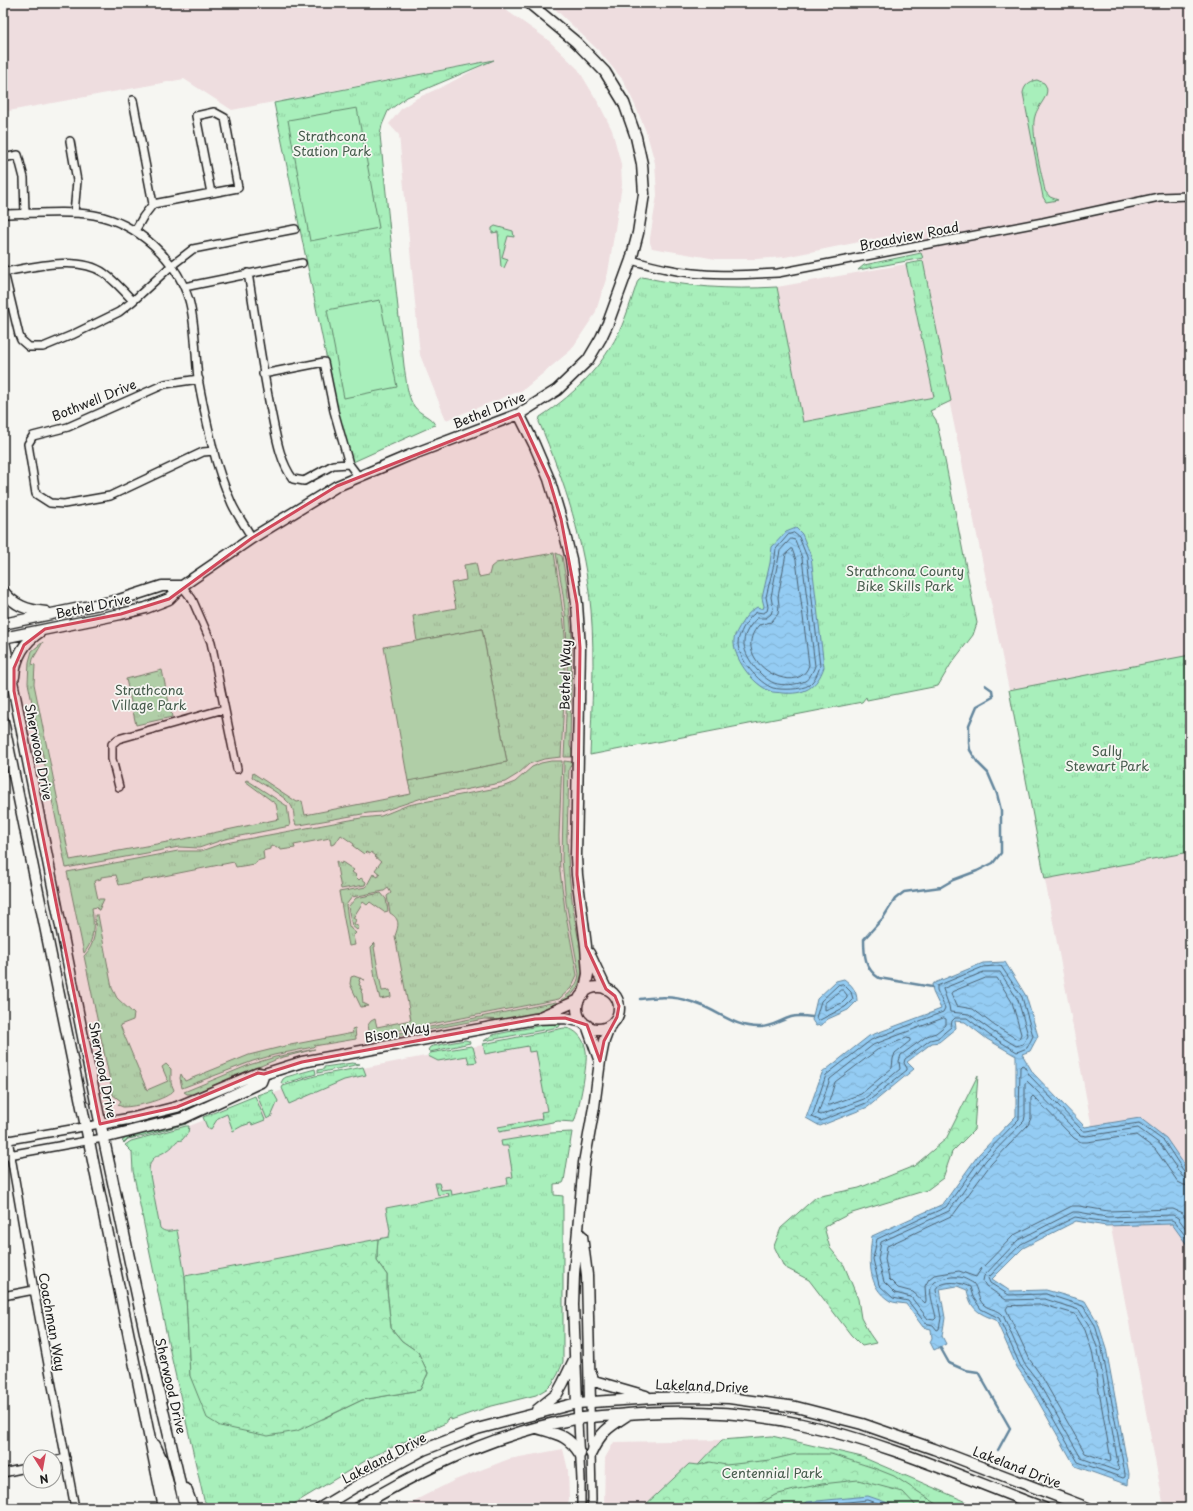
<svg xmlns="http://www.w3.org/2000/svg" width="1193" height="1511" font-family="'Playpen Sans',sans-serif">
	<style>
		.built { fill: #eedddf }
		.grass { fill: url(#grass-tufts); stroke: #62866c }
		.forest { fill: url(#forest-crowns); stroke: #62866c }
		.pitch { fill: #a8efbb; stroke: #62866c }
		.water { fill: url(#water-waves); stroke: #64869d }
		.lines { fill: none; stroke-linecap: round; stroke-linejoin: round }
		.shore { stroke: #4c6272; stroke-width: 1 }
		.stream { stroke: #64869d; stroke-width: 2.5 }
		.street-casing { stroke: #1c1c1c; stroke-width: 10 }
		.secondary-casing { stroke: #1c1c1c; stroke-width: 13 }
		.street { stroke: #f6f6f2; stroke-width: 7 }
		.secondary { stroke: #f6f6f2; stroke-width: 10 }
		.marked { fill: #d1495b; fill-opacity: 0.2; stroke: #d1495b; stroke-width: 3; stroke-linejoin: round }
		.labels { text-anchor: middle; stroke-width: 3.5; stroke-linejoin: round; paint-order: stroke }
		.park-label { font-size: 13px; fill: #465b4c; stroke: #f6f6f2 }
		.street-label { font-size: 13px; fill: #1c1c1c; stroke: #f6f6f2 }
	</style>
	<defs>
		<pattern id="grass-tufts" width="24" height="20" patternUnits="userSpaceOnUse"><rect width="24" height="20" fill="#a8efbb"/><path d="M3 7l-1-3M5 7V3M7 7l1-3M15 17l-1-3M17 17v-4M19 17l1-3" fill="none" stroke="#90cca0"/></pattern>
		<pattern id="forest-crowns" width="20" height="18" patternUnits="userSpaceOnUse"><rect width="20" height="18" fill="#a8efbb"/><path d="M2 6a3 3 0 1 1 6 0M12 15a3 3 0 1 1 6 0" fill="none" stroke="#90cca0"/></pattern>
		<pattern id="water-waves" width="16" height="10" patternUnits="userSpaceOnUse"><rect width="16" height="10" fill="#94ccf3"/><path d="M0 5q4-4 8 0t8 0" fill="none" stroke="#7fafd0"/></pattern>
	</defs>
	<rect width="100%" height="100%" fill="#f6f6f2"/>
	<filter id="ink" filterUnits="userSpaceOnUse"><feTurbulence type="fractalNoise" baseFrequency=".025" numOctaves="2"/><feDisplacementMap in="SourceGraphic" scale="8" xChannelSelector="R" yChannelSelector="G"/><feConvolveMatrix kernelMatrix="1 2 1 2 8 2 1 2 1" color-interpolation-filters="sRGB"/></filter>
	<g filter="url(#ink)">
		<!-- built -->
		<path class="built" d="M3,3H496L547,39L578,69L599,104L612,130L621,164L622,185L608,273L595,314L571,350L523,390L446,420L420,355L399,135L389,124L402,108L417,98L446,85L492,60L232,110L184,79L3,112Z
			M552,3H1190V1508H1177L1163,1502L1009,690L914,231L785,257L756,259H716L652,248L650,243V238L657,195L655,163L647,134L635,105L623,80L598,50L553,7Z
			M906,264L934,397L803,422L777,287Z
			M534,1035L551,1133L501,1141L508,1145L514,1177L507,1178L508,1184L386,1208L390,1231L389,1237L185,1276L177,1230L167,1232L163,1231L160,1228L149,1170L150,1161L170,1149L189,1129V1126L316,1077Z
			M722,1440L657,1508H604L605,1458L614,1442Z
			M563,1449L568,1470L569,1499L567,1508H400L455,1480L509,1459Z"/>
		<!-- grass -->
		<path class="grass" d="M494,60L407,97L388,111L382,125L380,135L404,366C406,377 407,397 414,406C420,415 431,416 435,425L353,462L349,460L346,453L274,103Z
			M1037,80L1044,83C1053,94 1038,104 1035,116C1030,130 1042,175 1045,191L1050,197L1058,200L1046,202L1043,197L1023,93C1024,86 1029,81 1037,80Z
			M495,226L513,231L514,237L508,236L502,257L508,259L504,268L501,267L498,232L492,233V228Z
			M921,253L923,258L858,270L864,265Z
			M923,261L951,401L930,411L936,420L942,445L977,623L973,635L951,664L938,686L867,700L866,697L862,702L590,755C592,707 595,658 591,610C585,544 565,482 539,422L540,417C577,393 609,360 625,318C630,305 634,292 638,280L642,277C690,287 727,290 777,287L803,422L934,397L906,264Z
			M554,553C558,580 563,607 565,635C566,675 563,716 561,757L544,759L529,764L518,774L505,782L422,798L380,812L368,813L300,825H296C293,819 295,813 292,807C287,797 262,784 252,777L253,773L297,802L302,801L305,815L411,794L408,781L507,762L482,629L417,641L413,616L456,608L451,583L466,580L464,565L476,563L479,577L489,575L491,567L496,563Z
			M556,553L562,556L567,586L572,637L570,746L572,751V757H564C566,714 569,669 566,626C565,601 560,577 556,553Z
			M43,642L33,659L32,664L35,665L34,684L70,860L189,838L279,819L276,804L245,781L247,780L287,806L290,826L225,839L199,848L179,847L66,868L28,683L29,662L32,651Z
			M1190,655V852L1045,879L1009,690Z
			M162,670L172,717L136,725L126,679Z
			M551,761H562L559,836L560,871L565,910L577,975L571,988L559,999L370,1036L368,1025L371,1021L375,1019L377,1027L411,1020L395,936C399,925 400,919 390,913L387,896L391,893L388,888L384,891L352,897L346,905L349,926L351,929L356,933L353,936L355,945L349,946L339,892L366,887L373,874L378,877L380,874L375,870L381,862L375,857L376,856L371,852L370,854L366,852L364,854L353,846L354,844L341,835L335,844L331,845L330,838L294,845L295,848L281,850L280,847L276,848L275,846L270,847V849L263,851L264,859L257,861L255,864L236,867L234,862L119,885L116,875L101,877V879L94,881L98,899H104L99,910H98L97,907L92,908C94,924 95,940 84,953L67,872L178,851H201L221,844L236,841L361,818L381,816L408,805L502,787L515,782L532,767L541,763Z
			M564,761L572,762L569,769L567,839L569,874L573,908L578,937L581,944L583,969L578,987L569,998L562,1003L561,1000C570,994 578,985 579,974L566,902L562,859Z
			M336,861L341,864L342,862L354,870L352,872L356,875L355,876L359,880L361,878L366,882L365,885L341,889Z
			M381,893L386,899L388,911L384,912L370,902L367,905L363,902L353,918L356,920L354,924L359,927L357,930L352,926L348,907L356,898Z
			M95,915H98L112,988L117,998L134,1014L133,1020L120,1025L147,1090L168,1081L162,1067L166,1064L171,1069V1083L174,1090C167,1100 134,1107 123,1107L118,1105L121,1101L113,1095L84,956C95,945 96,930 95,915Z
			M375,943V947H374L382,991L390,990L391,997L380,999L375,979L371,947Z
			M354,976L365,980L360,978L359,981L360,982L359,985L361,986L360,989H362L361,992L362,993L363,1003L369,1006L361,1007L350,984L351,977Z
			M556,1002L559,1005L529,1015L501,1020L484,1019L397,1036L381,1042L379,1037Z
			M562,1022L559,1027L484,1041L492,1035L538,1026L544,1023Z
			M355,1028L356,1039L314,1046L313,1047L274,1055L253,1061L182,1088L180,1078L181,1074L185,1081L249,1055L285,1046L353,1033L352,1029Z
			M564,1028C576,1028 585,1040 586,1051C588,1064 579,1109 574,1122L558,1121L499,1132L498,1127L542,1119L541,1112L547,1111L536,1051L529,1052L528,1046L485,1054L483,1044Z
			M465,1040L469,1041L470,1043L430,1052L428,1050L430,1047L433,1046Z
			M471,1046L473,1047L477,1062L469,1063L467,1056L438,1061L428,1056L430,1053Z
			M315,1049L280,1058L193,1094H187L184,1092L249,1065L275,1057Z
			M352,1063L360,1064L318,1073V1070L324,1069V1067Z
			M363,1067L366,1075L344,1080L289,1104L282,1088L283,1086L315,1076Z
			M315,1069L316,1074L283,1084L281,1083L283,1079L286,1077Z
			M272,1090L278,1101L271,1117L267,1119L257,1095Z
			M255,1096L265,1120L252,1125L251,1123L242,1126L233,1131L227,1114L218,1118L211,1129L207,1127L203,1117Z
			M181,1121L186,1122V1124L144,1136L128,1139L124,1143L122,1141L129,1136L159,1129Z
			M186,1126H189L188,1133L182,1140L177,1141C174,1144 172,1148 168,1150C157,1157 150,1156 149,1170L160,1228C165,1233 170,1231 177,1230L185,1276L190,1376L323,1419L362,1400L420,1390L428,1373L418,1352L402,1341L391,1328L387,1290V1275L377,1261V1251L378,1239L389,1237L390,1231L386,1208L449,1196L448,1193L438,1195L435,1183H439L441,1190L451,1189L452,1195L508,1184L507,1178L513,1177L508,1146H502L501,1141L551,1133L572,1132L564,1181L563,1183L554,1184V1195L563,1196V1362L558,1374L552,1384L548,1388L536,1395L488,1407L451,1420V1418L446,1420V1423L375,1455L287,1508H209L204,1500L170,1351L133,1171L132,1152L125,1145L131,1141Z
			M772,1436L862,1457L981,1508H657L722,1440Z"/>
		<!-- forest -->
		<path class="forest" d="M978,1075L974,1130L952,1152L943,1178L927,1190L849,1214L824,1227L830,1248L844,1265L858,1299L861,1318L869,1333L876,1343L862,1346L851,1335L809,1280L784,1267L774,1246L781,1228L816,1197L859,1188L914,1166L946,1139Z
			M378,1239L377,1251V1261L387,1275V1290L391,1328L402,1341L418,1352L428,1373L420,1390L362,1400L297,1431L268,1436L220,1426L207,1418L190,1376L185,1276Z
			M796,1454H831L874,1468L894,1476L943,1508H918L903,1492L858,1480L822,1484L798,1489L775,1495L761,1503L746,1507L642,1508L689,1464L699,1465L710,1462L726,1465L770,1460Z"/>
		<!-- pitch -->
		<path class="pitch" d="M357,108L379,228L310,241L288,120Z
			M380,300L397,387L344,398L327,310Z
			M482,629L507,762L408,781L384,647Z"/>
		<!-- water -->
		<path class="water" d="M796,528L802,534L811,556L824,667C817,688 804,695 782,693C779,692 773,693 770,691C754,685 736,662 734,644C733,637 737,631 741,624C745,617 750,611 757,607L763,609L764,606L762,598L770,563L772,547L786,532Z
			M1005,962L1026,996L1038,1036L1030,1051L1022,1054L1033,1073L1085,1127L1140,1118L1166,1138L1190,1173V1249L1172,1224L1106,1226L1076,1221L1023,1248L992,1279L1010,1291L1046,1290L1085,1301L1098,1323L1106,1348L1129,1474L1128,1485L1075,1466L1029,1385L1017,1367L996,1320C978,1313 971,1310 967,1290L957,1286L940,1289L945,1318L942,1336L946,1344L934,1350L930,1342L932,1338L931,1329L923,1327L906,1304C901,1303 894,1303 890,1301C867,1287 869,1260 872,1236L943,1204L979,1154L1016,1116V1056L987,1039L965,1022L955,1021L956,1028L939,1042L932,1043L907,1062L914,1069L868,1107L820,1126L806,1118L822,1073L869,1036L941,1009L933,992L932,984L983,963Z
			M844,979C852,985 857,991 857,1001L848,1010L828,1019L821,1025L816,1026L812,1020L817,999L836,981Z
			M868,1496L897,1506L900,1508H800L807,1502Z"/>
		<g class="lines">
			<!-- shore -->
			<path class="shore" d="M794,533L799,537L807,557L820,666C818,673 815,680 809,685C802,690 781,690 773,688C758,683 738,658 738,643C738,637 741,633 743,628C747,622 750,616 757,612L763,613L767,611L768,607L766,597L774,564L776,549L788,535Z
				M791,539L795,540L802,558L815,666C813,671 810,678 805,681C797,685 782,686 774,683C761,678 743,656 744,642C744,633 751,624 757,618H766L771,614L773,608L771,597L780,551Z
				M792,549L796,560L809,665C798,701 727,659 759,625L771,622L778,614L779,605L778,597L786,554Z
				M1001,966L1022,997L1033,1036L1027,1048L1017,1052L989,1035L967,1018H955L952,1021L951,1027L938,1038L930,1040L905,1059L904,1063L907,1068V1070L866,1103L821,1121L812,1117L826,1075L871,1040L943,1012L945,1008L937,990V986L983,967Z
				M984,972H1000L1018,1000L1028,1035L1023,1044L1016,1046L992,1031L969,1014L950,1012L949,1006L943,989Z
				M986,978H997L1012,1002L1021,1034L1019,1039H1017L995,1026L973,1009L956,1006L951,994L952,992Z
				M843,984L851,992L853,999L845,1007L818,1021L816,1018L821,1001L838,985Z
				M841,990H843L847,995V998L842,1003L825,1010V1003Z
				M944,1018L946,1019V1025L936,1033L927,1036L901,1055L899,1061L900,1069L864,1099L821,1115L818,1114L830,1079L873,1045Z
				M907,1038L910,1039V1041L895,1053L893,1059L892,1068L861,1094L830,1105H828L835,1082L877,1050Z
				M1190,1175L1185,1173L1164,1141L1139,1123L1086,1131H1083L1030,1076L1024,1066L1022,1065L1020,1067L1019,1119L982,1157L946,1207L877,1239L873,1259L879,1285L893,1298L908,1301L925,1323L933,1325L937,1330L939,1329L941,1318L936,1290L937,1287C947,1280 959,1282 970,1287L973,1297L981,1309L999,1318L1020,1365L1033,1383L1078,1462L1123,1478L1125,1477V1474L1102,1349L1095,1325L1083,1306L1046,1294L1009,1295L990,1283L988,1278L1021,1244L1075,1217L1107,1222L1172,1220L1175,1222L1190,1242
				M1190,1180L1186,1179L1182,1176L1160,1144L1138,1128L1087,1136L1080,1135L1027,1081L1025,1083V1116L1024,1121L986,1160L949,1211L881,1242L878,1259L884,1282L895,1293L911,1297L928,1319L934,1320L936,1318C935,1310 929,1295 931,1287C933,1279 951,1276 958,1277C963,1277 969,1281 973,1283C978,1288 977,1299 984,1305C990,1310 998,1309 1003,1315L1024,1363L1037,1380L1081,1458L1117,1471L1119,1469L1098,1350L1090,1327L1079,1310L1045,1299L1006,1300L986,1286L983,1281L984,1276L1018,1240L1073,1212H1078L1107,1217L1173,1215L1178,1218L1190,1234
				M1190,1186L1184,1185L1178,1182L1155,1149L1136,1135L1087,1142H1081L1074,1138L1033,1096L1031,1098V1118L1028,1125L991,1164L953,1215L887,1246L885,1259L889,1279L898,1288L913,1292L925,1303L926,1301L925,1286L929,1279L934,1275L959,1271L976,1277L981,1269L1014,1235L1072,1206H1079L1108,1211L1173,1209L1182,1213L1190,1223
				M1044,1305L1075,1314L1085,1330L1092,1351L1111,1460L1110,1462L1085,1453L1042,1377L1030,1360L1006,1309L1008,1306Z
				M806,1508L809,1506L867,1500L891,1508"/>
			<!-- stream -->
			<path class="stream" d="M932,987L879,978C865,969 864,955 864,939L883,918L895,899L904,892L941,887L953,880L977,871L993,863L1001,853V810L997,794L988,773L978,763L970,750L969,743V725L977,706L993,697L992,690L985,685
				M640,999C664,996 678,996 700,1005C721,1013 735,1027 759,1027C770,1028 781,1020 791,1017C798,1015 805,1016 812,1017
				M940,1347L949,1363L965,1370L978,1372L1010,1428L998,1450"/>
			<!-- street casing -->
			<g class="street-casing">
				<path id="street" d="M133,100L153,204
					M70,141L77,181L74,213
					M3,158L18,155L24,178L25,214
					M3,214C31,214 66,210 94,215C137,223 176,258 189,300C196,325 195,352 198,378C202,402 208,426 213,449C217,466 225,488 232,504C237,515 246,527 252,538
					M135,231L143,217L153,204L238,188L225,118L214,112L196,116L211,193
					M631,260C643,263 655,267 667,269C703,277 742,275 778,273L1043,222L1159,197L1190,196
					M3,268L19,335L21,340L29,347H43L72,335L119,312L133,301L171,266L193,249L295,229
					M4,272C33,267 79,255 104,273C115,281 124,291 133,301
					M248,273C256,321 262,368 272,416C276,436 280,462 293,479L304,481L333,465L349,464L358,476
					M184,287L302,263
					M263,374L324,362L334,411L349,464
					M199,379L165,384L68,427L33,436L28,444L36,494L50,503L64,504L110,496L203,452L214,451
					M182,586L192,599L211,642L237,769
					M119,787L112,759V744L118,739L224,709
					M8,1139L34,1290L75,1508
					M3,1141L100,1124
					M3,1156L103,1138
					M3,1296L34,1290
					M590,1402L592,1499L591,1508
					M577,1403L581,1480V1508
					M54,1461L66,1458
					M3,1473L30,1467"/>
			</g>
			<!-- secondary casing -->
			<g class="secondary-casing">
				<path id="secondary" d="M519,414L534,444L549,479L561,519L571,559L577,604L580,648L576,857L577,875L586,946L588,974L584,994
					M3,591C15,606 27,610 46,612
					M3,624L119,600L162,586H182
					M3,636L98,1112L147,1342L177,1470L185,1508
					M3,638L121,614L146,608L169,599L182,586L252,538L337,486L408,456L519,414L557,390L588,360L601,338L608,323L631,260L638,233L644,194L642,164L636,137L624,103L605,72L576,42L529,3
					M14,677C15,658 24,642 41,631
					M3,721L164,1508
					M589,953L606,989
					M577 1008a21 21 0 1 1 42 0a21 21 0 1 1-42 0Z
					M542,1016L579,1000
					M587,1025L599,1059
					M100,1124L133,1118L177,1107L258,1073L264,1074L302,1062L535,1019L565,1018L583,1022
					M103,1138L183,1118L261,1082L264,1074
					M582,1236L587,1275L590,1402
					M590,1372L594,1381L646,1396
					M577,1403L573,1305L574,1274L584,1163L594,1107L600,1061L604,1041L610,1025
					M537,1410L557,1394L563,1383L574,1360
					M537,1428C557,1434 568,1435 580,1454
					M155,1445L162,1460L174,1508
					M591,1453C601,1431 609,1427 629,1414
					M186,1489L193,1508
					M320,1508L355,1487L423,1450L477,1429L577,1403L653,1398L700,1397L729,1398L796,1407L862,1424L934,1449L1088,1508
					M357,1508C423,1468 494,1434 570,1420C586,1417 602,1416 617,1415C678,1409 741,1411 801,1424C885,1442 964,1478 1044,1508"/>
			</g>
			<!-- street -->
			<use href="#street" class="street"/>
			<!-- secondary -->
			<use href="#secondary" class="secondary"/>
		</g>
	</g>
	<!-- marked area -->
	<path class="marked" d="M519,414L549,479L561,519L577,604L580,648L577,875L586,946L606,989L615,996L619,1006L617,1017L604,1041L600,1061L587,1025L565,1018L535,1019L302,1062L264,1074L258,1073L177,1107L100,1124L14,691V668L24,645L45,629L121,614L169,599L252,538L337,486Z"/>
	<g class="labels">
		<!-- park labels -->
		<g class="park-label">
			<text x="332" y="141">Strathcona<tspan x="332" dy="15">Station Park</tspan></text>
			<text x="905" y="576">Strathcona County<tspan x="905" dy="15">Bike Skills Park</tspan></text>
			<text x="149" y="695">Strathcona<tspan x="149" dy="15">Village Park</tspan></text>
			<text x="1107" y="756">Sally<tspan x="1107" dy="15">Stewart Park</tspan></text>
			<text x="772" y="1478">Centennial Park</text>
		</g>
		<!-- street labels -->
		<g class="street-label">
			<text transform="translate(909 236) rotate(-11)" y="5">Broadview Road</text>
			<text transform="translate(94 400) rotate(-22)" y="5">Bothwell Drive</text>
			<text transform="translate(489 410) rotate(-22)" y="5">Bethel Drive</text>
			<text transform="translate(93 606) rotate(-12)" y="5">Bethel Drive</text>
			<text transform="translate(565 675) rotate(-89)" y="5">Bethel Way</text>
			<text transform="translate(39 752) rotate(79)" y="5">Sherwood Drive</text>
			<text transform="translate(397 1032) rotate(-10)" y="5">Bison Way</text>
			<text transform="translate(103 1070) rotate(79)" y="5">Sherwood Drive</text>
			<text transform="translate(52 1322) rotate(80)" y="5">Coachman Way</text>
			<text transform="translate(171 1386) rotate(77)" y="5">Sherwood Drive</text>
			<text transform="translate(702 1386) rotate(2)" y="5">Lakeland Drive</text>
			<text transform="translate(384 1458) rotate(-28)" y="5">Lakeland Drive</text>
			<text transform="translate(1017 1467) rotate(21)" y="5">Lakeland Drive</text>
		</g>
	</g>
	<!-- margin -->
	<rect width="1193" height="1511" fill="none" stroke="#f6f6f2" stroke-width="16"/>
	<rect x="8" y="8" width="1177" height="1495" fill="none" stroke="#1c1c1c" stroke-width="1.5" filter="url(#ink)"/>
	<!-- north arrow -->
	<g transform="translate(42 1469) rotate(169)"><circle r="19" fill="#f6f6f2" stroke="#9f9f9c"/>
	<path d="M0-3L7 15L0 10L-7 15Z" fill="#d1495b"/>
	<text y="-6" font-size="11" font-weight="bold" text-anchor="middle" fill="#1c1c1c">N</text>
	</g>
</svg>
